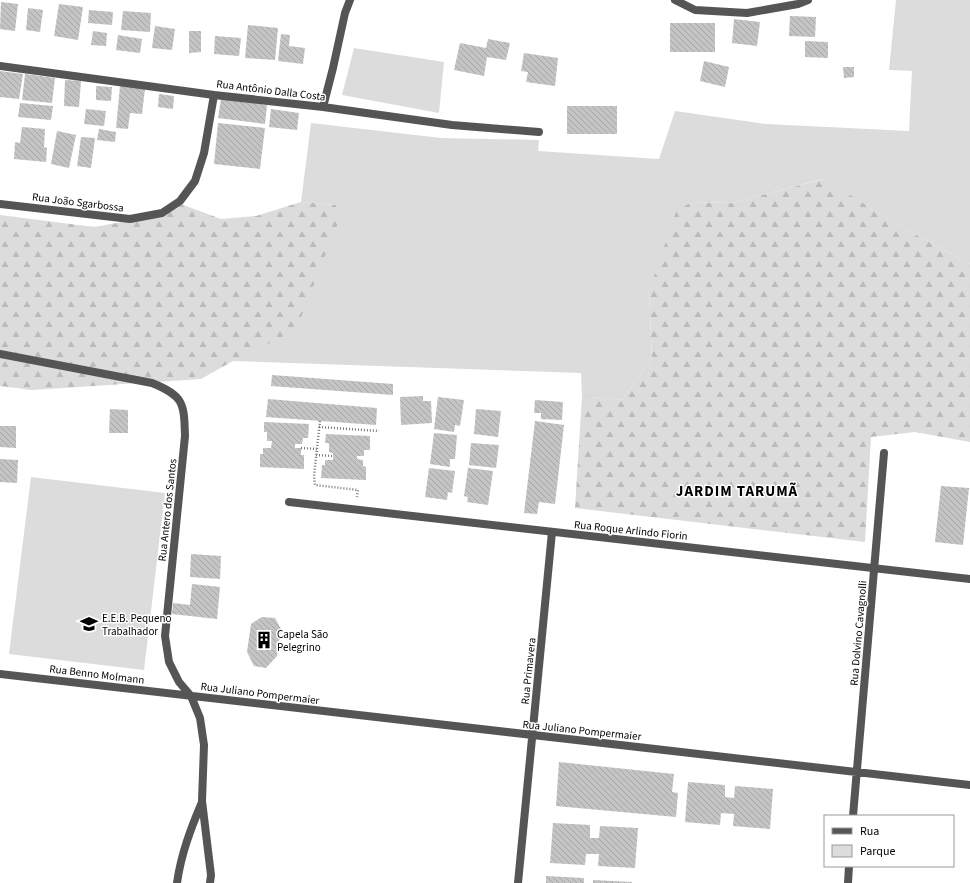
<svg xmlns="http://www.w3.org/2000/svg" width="970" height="883" font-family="'Source Sans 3',sans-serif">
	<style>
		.green { fill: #dcdcdc }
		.forest { fill: url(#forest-firs) }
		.building { fill: url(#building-back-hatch) }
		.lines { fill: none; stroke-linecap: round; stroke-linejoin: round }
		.path { stroke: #777; stroke-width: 2.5; stroke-dasharray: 1 2; stroke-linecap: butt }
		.street { stroke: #555; stroke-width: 8 }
		.labels { text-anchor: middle; stroke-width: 3; stroke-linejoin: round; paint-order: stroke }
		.street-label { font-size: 11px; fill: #000; stroke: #fff }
		.poi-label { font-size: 11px; fill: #000; stroke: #fff; text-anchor: start }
		.district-label { font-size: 15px; font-weight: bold; letter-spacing: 1px; fill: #000; stroke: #fff }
	</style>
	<defs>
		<pattern id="forest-firs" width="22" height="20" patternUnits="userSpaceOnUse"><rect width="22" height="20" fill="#dcdcdc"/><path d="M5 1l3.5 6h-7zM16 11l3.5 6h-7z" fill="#bbb"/></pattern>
		<pattern id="building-back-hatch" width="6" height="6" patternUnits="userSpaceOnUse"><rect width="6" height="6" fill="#c4c4c4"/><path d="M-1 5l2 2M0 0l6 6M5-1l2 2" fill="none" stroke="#a7a7a7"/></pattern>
	</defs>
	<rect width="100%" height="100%" fill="#fff"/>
	<!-- green -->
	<path class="green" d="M896,0H970V264L905,229L823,179L731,203L691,202L649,291L652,359L622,400L582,396L581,373L233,361L296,329L336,205L301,202L311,123L441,138L539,140L538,151L659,159L675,111L766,124L909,131L912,71L889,70Z
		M354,48L444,62L439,113L342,95Z
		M31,477L165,493L144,670L9,654Z"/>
	<!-- forest -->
	<path class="forest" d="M824,179L905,229L970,264V442L915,432L871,437L865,542L575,508L582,396L622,400L652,359L649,291L676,212L691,202L731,203Z
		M301,202L336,205L338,223L296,330L233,361L201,379L32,390L0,386V215L94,227L156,216L181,204L221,219L256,216Z"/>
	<!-- building -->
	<path class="building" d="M1,2L18,4L15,31L0,29Z
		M59,4L83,7L78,40L54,36Z
		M28,8L43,10L40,32L26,30Z
		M89,10L113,12L112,25L88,23Z
		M123,11L151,13L150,32L121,30Z
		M790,16L816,17L815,37L789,36Z
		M734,19L760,22L757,46L732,43Z
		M670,23H715V52H670Z
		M248,25L278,28L275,60L245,58Z
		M155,26L175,29L172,50L152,48Z
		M93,31L107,33L106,46L91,45Z
		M189,31H201V52L189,53Z
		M281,34L290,35L289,46L305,48L303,64L278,61Z
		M118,35L142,39L140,53L116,50Z
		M215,36L241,38L239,56L214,54Z
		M488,39L510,43L506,60L487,57L484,76L454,70L460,43L486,48Z
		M805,41L828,42V58L805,57Z
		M524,53L558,58L555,86L526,82L528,72L521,71Z
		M704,61L729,67L725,87L700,81Z
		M843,67H854V77L844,78Z
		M0,71L23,74L19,99L0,97Z
		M25,74L55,78L52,103L22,100Z
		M65,80L81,81L79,107L64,106Z
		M96,86L112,87L111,101L96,100Z
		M120,86L145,89L142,114L130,113L128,129L116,128Z
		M159,94L174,96L173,109L158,107Z
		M221,99L267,105L265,124L218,118Z
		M20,103L53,106L51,120L18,117Z
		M567,106H617V134H567Z
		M86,109L106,111L104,126L84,124Z
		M271,109L299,113L297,130L269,127Z
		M218,123L265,128L260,169L214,164Z
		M22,127L45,129L44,147L47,148L46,162L14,159L15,142L20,143Z
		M99,129L116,132L115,142L97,140Z
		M57,131L76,135L69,168L51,164Z
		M81,137L95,138L91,168L77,166Z
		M272,375L393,384V395L271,386Z
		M423,396V401H431L432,423L401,425L400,397Z
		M438,397L464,400L460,426L455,425L454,432L434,429Z
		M268,399L377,408L376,425L266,417Z
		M535,400L563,402L562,420L541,419V413H534Z
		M110,409L128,410V433H109Z
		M476,409L501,411L498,437L474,434Z
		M535,421L564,425L555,504L539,502L537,514L524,513Z
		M264,422L309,424L308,438H303L302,444H295V448H301V455H304V469L260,467V454H263V448H271L272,441H267V432H264Z
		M0,426H16V448L0,447Z
		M434,433L457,435L455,459H450V467L430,464Z
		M326,434L370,436V450H364V456H357V459L363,460V466L366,467V480L321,478L322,465H325V460H333V453L329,452V443H325Z
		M471,443L499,445L496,468L469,465Z
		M0,459L18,460L17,483L0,482Z
		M429,468L455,471L452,493L448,492L447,500L425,497Z
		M468,468L493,471L488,505L467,502L468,497L464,496Z
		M941,486L969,488L963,545L935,542Z
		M191,554L221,556L220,579L190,577Z
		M192,584L220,587L217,619L172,614L173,603L190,605Z
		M262,617L275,618L281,629L277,656L266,668L254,666L247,652L251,624Z
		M559,762L674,774L672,792L678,793L676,817L556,806Z
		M688,782L725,785V797L734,798L735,786L773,789L770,829L733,826L734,814L721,813L720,825L685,822Z
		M553,823L590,825V838H599L600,826L638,828L635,868L598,866L599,854H586L585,865L550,863Z
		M546,876L584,878V883H546Z
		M593,880L632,882V883H593Z"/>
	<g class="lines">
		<!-- path -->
		<path class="path" d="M320,421L314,476L315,485L358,490L357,497
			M319,427L379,431
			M301,448L317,449
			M316,455L333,456"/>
		<!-- street -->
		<path class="street" d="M675,0L695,10L747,13L798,4L808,0
			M0,66L214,95L323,107L452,125L539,132
			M323,107L333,68L345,13L350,0
			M0,204L130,219L162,213L180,201L195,181L204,153L214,95
			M0,354L152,383C184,396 184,403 185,436L165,636L169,662L179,682L191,696L200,718L204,745L202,801L211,875L210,883
			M289,502L970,579
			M0,674L970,785
			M853,816L884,453
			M177,883C181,854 191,828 202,802
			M518,883L552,532
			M848,883L849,866"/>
	</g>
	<!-- icons -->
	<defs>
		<g id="school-bare" transform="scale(1.38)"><path d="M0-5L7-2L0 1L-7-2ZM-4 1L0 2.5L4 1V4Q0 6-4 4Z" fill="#000" stroke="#fff" stroke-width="2.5" paint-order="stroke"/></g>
		<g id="building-bare" transform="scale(1.38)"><path d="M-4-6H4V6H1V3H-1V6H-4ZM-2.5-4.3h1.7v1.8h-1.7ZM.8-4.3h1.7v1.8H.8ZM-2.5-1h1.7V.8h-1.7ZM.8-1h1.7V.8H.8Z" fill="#000" stroke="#fff" stroke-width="2.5" paint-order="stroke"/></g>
	</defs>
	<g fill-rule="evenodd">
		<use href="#school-bare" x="89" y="624"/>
		<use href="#building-bare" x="264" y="640"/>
	</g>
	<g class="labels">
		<!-- street labels -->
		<g class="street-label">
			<text transform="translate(271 90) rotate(7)" y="4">Rua Antônio Dalla Costa</text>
			<text transform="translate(78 202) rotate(7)" y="4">Rua João Sgarbossa</text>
			<text transform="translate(167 510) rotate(-84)" y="4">Rua Antero dos Santos</text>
			<text transform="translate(631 530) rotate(6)" y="4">Rua Roque Arlindo Fiorin</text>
			<text transform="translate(858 633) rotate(-85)" y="4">Rua Dolvino Cavagnolli</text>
			<text transform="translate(528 671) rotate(-84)" y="4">Rua Primavera</text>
			<text transform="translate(97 674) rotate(7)" y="4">Rua Benno Molmann</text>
			<text transform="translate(260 693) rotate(7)" y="4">Rua Juliano Pompermaier</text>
			<text transform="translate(582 730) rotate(6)" y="4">Rua Juliano Pompermaier</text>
		</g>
		<!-- poi labels -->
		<g class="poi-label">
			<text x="102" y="622">E.E.B. Pequeno<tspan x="102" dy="13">Trabalhador</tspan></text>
			<text x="277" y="638">Capela São<tspan x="277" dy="13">Pelegrino</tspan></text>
		</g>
		<!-- district labels -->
		<g class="district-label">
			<text x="737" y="496">JARDIM TARUMÃ</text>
		</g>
	</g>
	<!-- legend -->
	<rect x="824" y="815" width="130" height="52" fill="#ffffff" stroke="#999999"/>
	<rect x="832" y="828" width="20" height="6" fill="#555555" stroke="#999999"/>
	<text x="860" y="835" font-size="12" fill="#000000">Rua</text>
	<rect x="832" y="845" width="20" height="12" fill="#dcdcdc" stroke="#999999"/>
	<text x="860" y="855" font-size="12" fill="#000000">Parque</text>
</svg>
